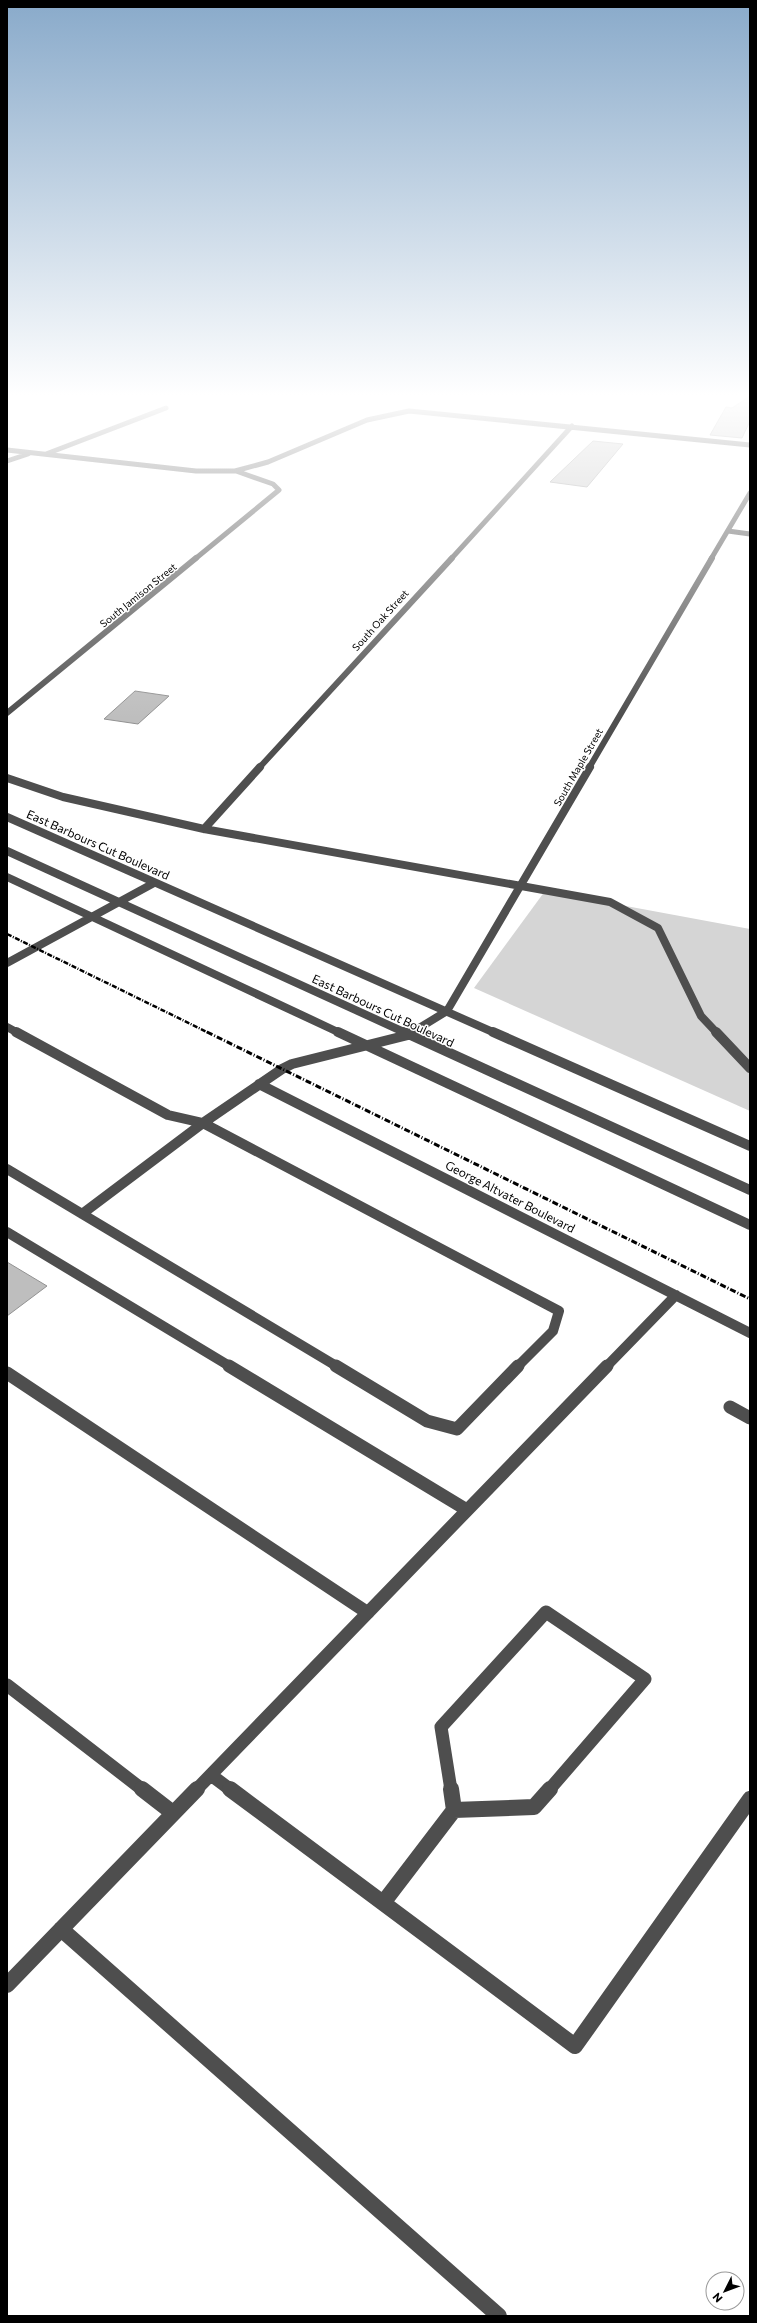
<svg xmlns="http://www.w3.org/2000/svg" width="757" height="2323" font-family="Commissioner,sans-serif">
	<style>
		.green { fill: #d5d5d5 }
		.building { fill: #bebebe; stroke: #929292 }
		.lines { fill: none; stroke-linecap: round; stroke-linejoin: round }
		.minor-far5 { stroke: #4e4e4e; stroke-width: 5 }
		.minor-far4 { stroke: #4e4e4e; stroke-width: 6 }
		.minor-far3 { stroke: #4e4e4e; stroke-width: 8 }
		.minor-far2 { stroke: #4e4e4e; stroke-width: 10 }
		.minor-far1 { stroke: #4e4e4e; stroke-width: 13 }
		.minor { stroke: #4e4e4e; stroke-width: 16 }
		.rail-far1 { stroke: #000; stroke-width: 2.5; stroke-dasharray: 5 1.5 1 1.5; stroke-linecap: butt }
		.rail { stroke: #000; stroke-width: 3; stroke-dasharray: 6 2 1 2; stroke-linecap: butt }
		.labels { text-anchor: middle; stroke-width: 3; stroke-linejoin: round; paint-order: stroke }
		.far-street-label { font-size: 10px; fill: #000; stroke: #fff }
		.street-label { font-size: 12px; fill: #000; stroke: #fff }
	</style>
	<rect width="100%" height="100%" fill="#fff"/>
	<!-- green -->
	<path class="green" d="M545,891L750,929V1111L474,988Z"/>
	<!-- building -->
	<path class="building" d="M750,396V421L742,438L710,435L726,407L732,408Z
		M593,441L623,444L587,487L550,482Z
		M135,691L169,696L138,724L104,719Z
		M7,1262L47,1286L7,1316Z"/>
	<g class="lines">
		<!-- minor-far5 -->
		<path class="minor-far5" d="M7,450L196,471H235L268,462L367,420L409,411L750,445
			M46,454L166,408
			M7,461L28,454
			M728,531L750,534
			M195,559L279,490L273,484L236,471
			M451,559L572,426
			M711,559L750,493"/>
		<!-- minor-far4 -->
		<path class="minor-far4" d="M7,713L196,558
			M259,768L452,558
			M589,768L712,558"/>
		<!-- minor-far3 -->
		<path class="minor-far3" d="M7,778L63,797L204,829L610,902L658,928L701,1016L717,1033
			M7,817L495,1033
			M204,829L260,767
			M7,851L406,1033
			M7,877L340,1033
			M7,963L154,883
			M7,1027L18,1033
			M411,1033L447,1011L590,767"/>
		<!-- minor-far2 -->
		<path class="minor-far2" d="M16,1032L168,1115L203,1123L559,1311L553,1331L517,1367
			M338,1032L750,1225
			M404,1032L750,1190
			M493,1032L750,1146
			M716,1032L750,1068
			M259,1084L750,1333
			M7,1169L338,1367
			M82,1214L203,1123L282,1069L292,1064L408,1035L413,1032
			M7,1232L231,1367
			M606,1367L676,1295"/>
		<!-- minor-far1 -->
		<path class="minor-far1" d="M229,1366L467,1510
			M336,1366L427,1421L457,1429L518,1366
			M7,1373L368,1613
			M730,1407L750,1418
			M7,1685L143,1790
			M211,1775L231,1790
			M196,1790L607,1366
			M451,1790L441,1727L546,1612L645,1679L549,1790"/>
		<!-- minor -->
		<path class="minor" d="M142,1789L173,1813
			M230,1789L575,2046L750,1799
			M451,1789L454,1810
			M454,1810L534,1807L550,1789
			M383,1903L454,1810
			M61,1929L499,2316
			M7,1985L197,1789"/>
		<!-- rail-far1 -->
		<path class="rail-far1" d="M7,934L209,1033"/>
		<!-- rail -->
		<path class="rail" d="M207,1032L750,1299"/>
	</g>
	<!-- sky -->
	<linearGradient id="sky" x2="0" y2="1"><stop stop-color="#89aaca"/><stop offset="0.55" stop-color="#fff"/><stop offset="1" stop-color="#fff" stop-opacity="0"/></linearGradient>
	<rect width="757" height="718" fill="url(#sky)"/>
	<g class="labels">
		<!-- far-street labels -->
		<g class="far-street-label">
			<text transform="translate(138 595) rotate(-39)" y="4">South Jamison Street</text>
			<text transform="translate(380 620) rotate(-48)" y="4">South Oak Street</text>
			<text transform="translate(578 767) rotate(-60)" y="4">South Maple Street</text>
		</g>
		<!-- street labels -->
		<g class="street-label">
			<text transform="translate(98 845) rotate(24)" y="4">East Barbours Cut Boulevard</text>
			<text transform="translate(383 1011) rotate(25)" y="4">East Barbours Cut Boulevard</text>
			<text transform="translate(510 1197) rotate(27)" y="4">George Altvater Boulevard</text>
		</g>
	</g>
	<!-- border -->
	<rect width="757" height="2323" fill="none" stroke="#000000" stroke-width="16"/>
	<!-- north arrow -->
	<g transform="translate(725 2291) rotate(228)"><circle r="19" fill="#ffffff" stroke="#999999"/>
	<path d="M0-3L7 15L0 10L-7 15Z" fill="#000000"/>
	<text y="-6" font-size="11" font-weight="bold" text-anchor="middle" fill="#000000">N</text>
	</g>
</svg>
